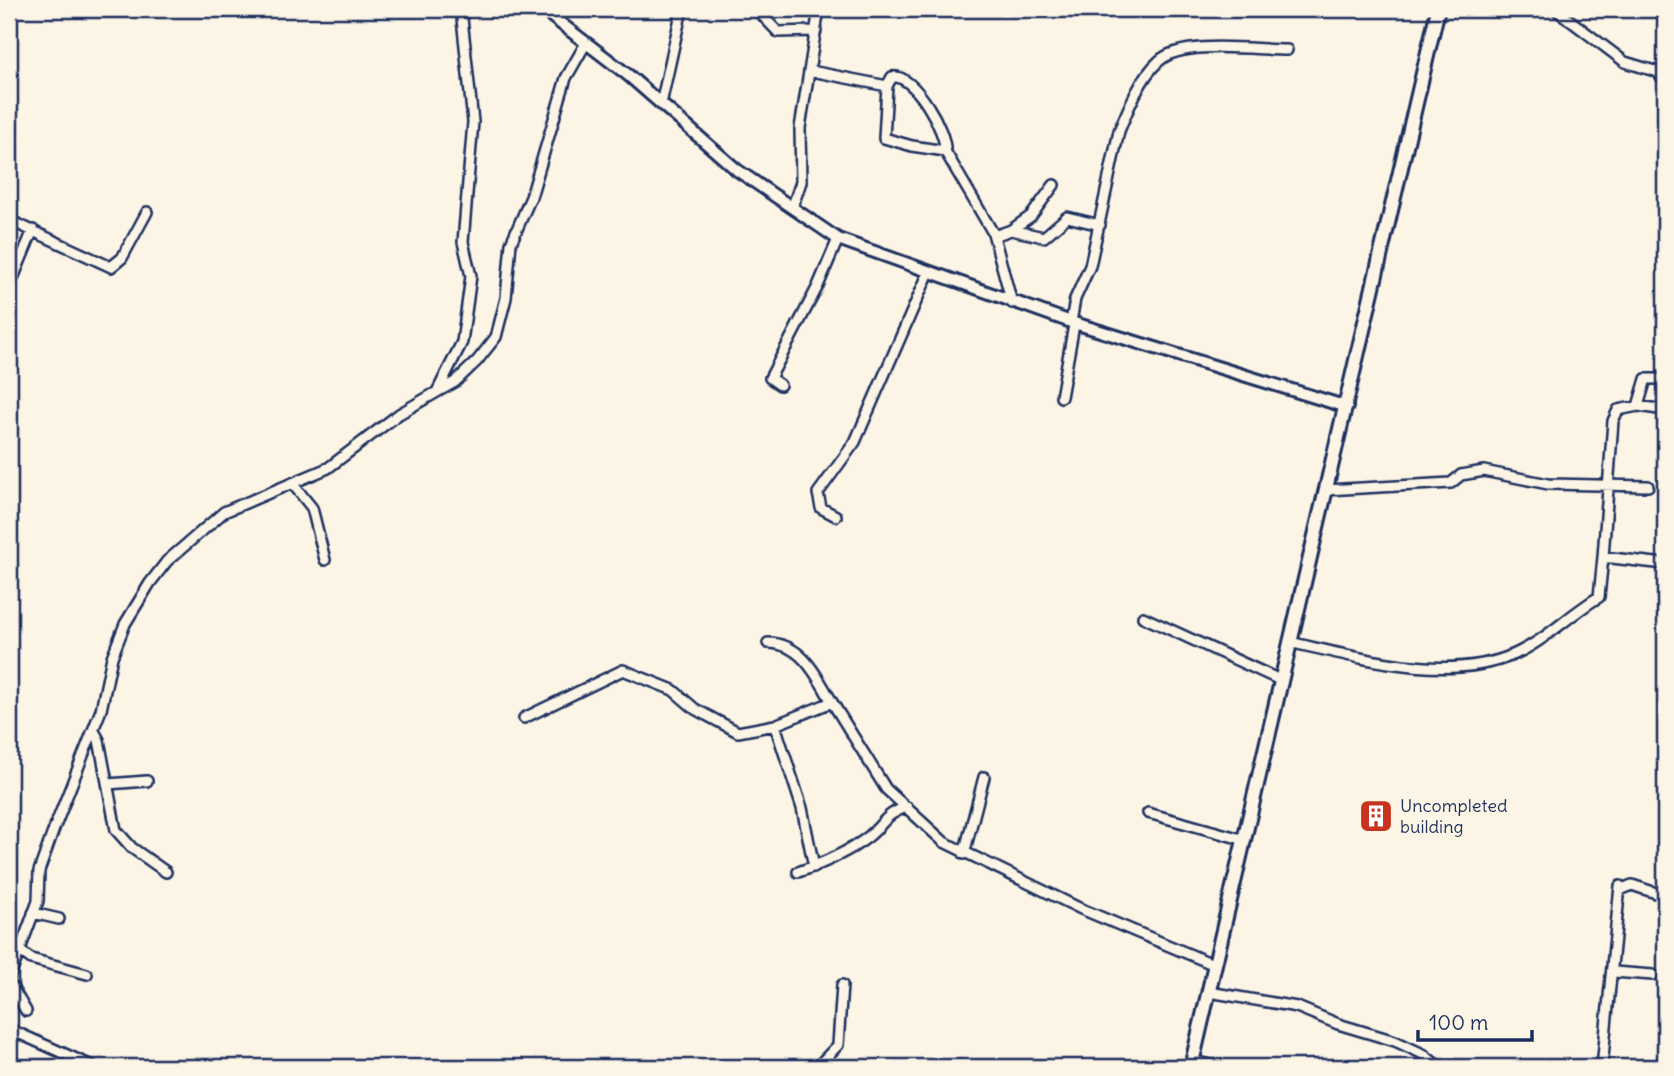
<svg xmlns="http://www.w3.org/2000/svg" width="1674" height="1076" font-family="Delius,sans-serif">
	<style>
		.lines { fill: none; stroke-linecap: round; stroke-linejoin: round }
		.minor-casing { stroke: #1b2f5e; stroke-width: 14 }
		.tertiary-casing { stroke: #1b2f5e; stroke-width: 16 }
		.secondary-casing { stroke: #1b2f5e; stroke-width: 18 }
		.minor { stroke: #fcf5e5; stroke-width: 9 }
		.tertiary { stroke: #fcf5e5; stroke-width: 10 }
		.secondary { stroke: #fcf5e5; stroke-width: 12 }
		.labels { text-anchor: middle; stroke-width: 5; stroke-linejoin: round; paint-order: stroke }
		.poi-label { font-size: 18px; fill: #1b2f5e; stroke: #fcf5e5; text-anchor: start }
	</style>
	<rect width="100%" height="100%" fill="#fcf5e5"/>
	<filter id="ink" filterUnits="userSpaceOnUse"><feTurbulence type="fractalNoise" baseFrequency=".0143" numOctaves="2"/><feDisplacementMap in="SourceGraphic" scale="14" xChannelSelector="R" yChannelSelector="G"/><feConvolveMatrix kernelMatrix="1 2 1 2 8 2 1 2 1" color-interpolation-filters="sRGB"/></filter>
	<g filter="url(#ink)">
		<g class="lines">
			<!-- minor casing -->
			<g class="minor-casing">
				<path id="minor" d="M1555,9L1625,62L1658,72L1665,82
					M758,11L778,32L816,31
					M811,71L887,86L892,77C914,73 947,132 945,151L993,233L1012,303
					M887,86L884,138L912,146L945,151
					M661,104L682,9
					M792,208L801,182L800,128L819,9
					M9,220L111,267L122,258L147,212
					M1011,230L1031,216L1054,185
					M994,236L1011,230L1044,237L1067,217L1100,225
					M9,288L33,230
					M1071,322L1075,299L1090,266L1119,131C1128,109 1141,77 1159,61C1182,39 1255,50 1287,50
					M780,385L770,378L818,286L838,239
					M437,392L455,382L477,361L496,337L506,298L511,243L531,197L566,78L586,43
					M1061,397L1074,325L1077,324
					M1638,406L1646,379H1665
					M1665,410L1638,406L1618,410L1613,421L1603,557L1665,564
					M292,483L312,508L325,560
					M1326,490L1451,483L1461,475L1484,471L1548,484L1648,486
					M836,516L821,508L818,493L855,442L929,272
					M1143,617L1282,681
					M1289,642C1357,657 1448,684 1515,654C1546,640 1570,614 1599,597L1603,557
					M768,643C802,643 817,676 832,702
					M524,718L623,670L673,690L695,709L738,732L775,725L832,702L886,789L944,842L1079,908L1215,965
					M775,725L802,808L814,867
					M94,731L99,740L116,830L132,848L166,872
					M108,784L147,781
					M1148,813L1245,840
					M964,854L984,777
					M798,872C820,865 850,851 868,837C884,824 886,813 907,807
					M1620,890L1632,885L1665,896
					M33,913L59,919
					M19,950L31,959L87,974
					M1614,972L1653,975
					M9,979L38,901L39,871L54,829L101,710L112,657L125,624L150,583L167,561L224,512L328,468L399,414L437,392L462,342L471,276L463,242L473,122L461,9
					M9,982L26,1011
					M1209,992L1297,1007L1338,1024L1395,1041L1423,1054L1439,1067
					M9,1029L94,1067
					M1192,1061L1222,1067
					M817,1067L838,1045L842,985
					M1602,1067L1620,886"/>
			</g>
			<!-- tertiary casing -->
			<g class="tertiary-casing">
				<path id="tertiary" d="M542,9L628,75L737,170L838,239L1071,322L1347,407"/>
			</g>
			<!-- secondary casing -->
			<g class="secondary-casing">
				<path id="secondary" d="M1191,1067L1438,9"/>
			</g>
			<!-- minor -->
			<use href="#minor" class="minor"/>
			<!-- tertiary -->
			<use href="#tertiary" class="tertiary"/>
			<!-- secondary -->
			<use href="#secondary" class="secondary"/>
		</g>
	</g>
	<!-- icons -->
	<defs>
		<g id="building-square" transform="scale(1.75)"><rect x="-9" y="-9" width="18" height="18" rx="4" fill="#c8321e" stroke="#fcf5e5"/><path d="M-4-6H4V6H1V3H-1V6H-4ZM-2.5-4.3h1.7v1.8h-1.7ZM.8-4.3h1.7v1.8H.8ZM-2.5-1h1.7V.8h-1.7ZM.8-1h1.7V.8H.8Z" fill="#fff"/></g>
	</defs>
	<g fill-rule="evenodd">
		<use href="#building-square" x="1376" y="816"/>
	</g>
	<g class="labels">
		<!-- poi labels -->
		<g class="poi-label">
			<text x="1400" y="812">Uncompleted<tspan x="1400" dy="21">building</tspan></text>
		</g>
	</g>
	<!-- margin -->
	<rect width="1674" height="1076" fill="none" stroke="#fcf5e5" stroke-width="35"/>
	<rect x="18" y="18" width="1639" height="1041" fill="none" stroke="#1b2f5e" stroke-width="2.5" filter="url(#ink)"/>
	<!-- scale -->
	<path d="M1418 1030v10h114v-10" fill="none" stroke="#1b2f5e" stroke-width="3.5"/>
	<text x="1429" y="1030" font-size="21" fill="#1b2f5e" stroke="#fcf5e5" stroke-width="5" paint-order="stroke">100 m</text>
</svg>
